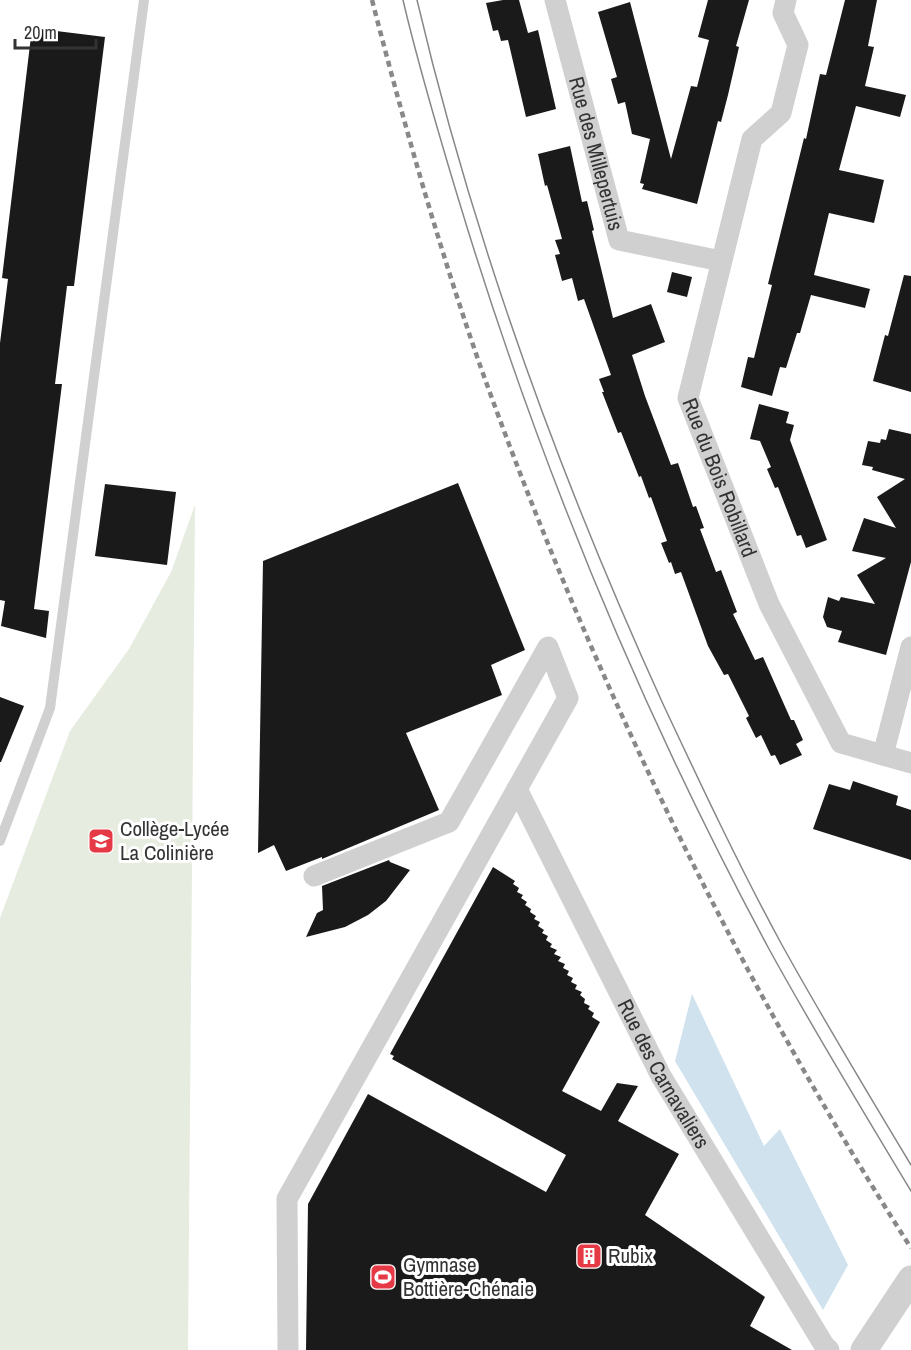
<svg xmlns="http://www.w3.org/2000/svg" width="911" height="1350" font-family="'Archivo Narrow',sans-serif">
	<style>
		.green { fill: #e6ecdf }
		.water { fill: #cfe2ee }
		.building { fill: #1a1a1a }
		.lines { fill: none; stroke-linecap: round; stroke-linejoin: round }
		.service { stroke: #d0d0d0; stroke-width: 10 }
		.minor { stroke: #d0d0d0; stroke-width: 21 }
		.tertiary { stroke: #d0d0d0; stroke-width: 27 }
		.tram { stroke: #888; stroke-width: 1.5 }
		.rail { stroke: #888; stroke-width: 4.5; stroke-dasharray: 6 4.5; stroke-linecap: butt }
		.labels { text-anchor: middle; stroke-width: 6; stroke-linejoin: round; paint-order: stroke }
		.street-label { font-size: 21px; fill: #333; stroke: #fff }
		.poi-label { font-size: 21px; fill: #333; stroke: #fff; text-anchor: start }
	</style>
	<rect width="100%" height="100%" fill="#fff"/>
	<!-- green -->
	<path class="green" d="M195,505L188,1350H0V918L70,731L129,649L171,572Z"/>
	<!-- water -->
	<path class="water" d="M692,994L764,1146L780,1129L848,1265L823,1310L675,1061Z"/>
	<!-- building -->
	<path class="building" d="M503,0H519L528,33L538,30L556,109L526,117L508,40L501,41L498,30L493,31L486,3Z
		M708,0H749L736,46L739,47L728,95L721,122L718,121L697,204L642,189L644,184L640,183L650,139L632,134L625,102L618,104L611,79L617,77L598,12L630,2L671,159L691,86L697,87L709,40L698,37Z
		M845,0H877L868,46L874,47L865,86L906,95L900,117L856,106L839,170L884,180L874,223L829,213L814,275L870,289L865,308L811,295L800,333H797L786,368L780,367L772,396L741,387L748,357L754,358L772,285L768,284L804,138L806,139L820,74L826,75Z
		M32,28L105,37L74,286H67L55,384H62L34,609L49,611L46,638L1,626L5,601L0,600V343L8,279L2,278Z
		M570,146L582,202L587,201L594,230L592,231L613,318L651,304L665,342L632,355L645,396L671,465L678,463L693,507L696,506L704,528L700,529L716,572L721,570L737,612L733,614L755,660L763,657L791,720H794L803,740L796,744L802,755L780,765L775,755L771,756L761,735L756,738L746,718L749,716L728,674L724,675L708,646L681,572L675,574L671,562L669,563L661,543L667,541L651,497L649,498L641,476L639,477L621,432L618,433L602,392H604L599,379L611,375L584,299L578,301L572,278L562,281L555,255L560,254L555,240L562,239L547,185L545,186L538,154Z
		M672,272L692,277L687,297L667,292Z
		M904,275L911,276V392L873,381L885,335L888,336Z
		M759,404L789,412L786,423L794,425L790,440L827,540L806,548L801,535L797,536L778,487L775,488L767,469L771,467L760,441L750,439Z
		M889,429L911,434V562L886,655L838,642L842,631L827,627L823,617L828,597L839,601L841,597L875,604L857,575L886,558L852,551L864,518L896,528L877,497L905,479L872,470L873,467L862,465L868,441L880,443L881,439L886,440Z
		M458,483L525,650L491,665L502,695L406,733L439,810L322,859V857L286,871L274,845L258,853L263,561Z
		M105,484L176,492L167,565L95,556Z
		M0,697L24,706L1,762H0Z
		M853,781L898,796L896,805L911,810V860L813,829L829,784L850,790Z
		M389,860L390,862L410,870L386,901L368,915L345,927L306,937L317,913L323,910L322,886Z
		M493,867L515,881L513,884L519,888L517,892L523,895L521,898L527,902L525,905L531,909L530,912L536,916L534,919L540,922L538,926L544,930L542,933L548,936L546,940L552,944L550,947L557,950L554,954L561,957L558,961L565,964L563,968L569,971L567,975L573,978L571,982L577,985L575,989L582,992L580,995L585,999L584,1003L590,1006L588,1009L594,1013L592,1017L600,1022L562,1091L601,1111L617,1083L638,1086L618,1121L679,1154L645,1215L765,1297L750,1326L792,1350H306L308,1204L368,1094L546,1192L566,1155L392,1059L394,1056L390,1054Z"/>
	<g class="lines">
		<!-- service -->
		<path class="service" d="M0,841L50,708L144,0"/>
		<!-- minor -->
		<g class="minor">
			<path id="s1" d="M555,0L619,240L721,261"/>
			<path id="s2" d="M786,0L783,13L798,45L781,113L752,139L688,398L769,604L841,743L911,763"/>
			<path d="M883,755L911,647"/>
			<path id="s3" d="M314,876L449,822L548,647L568,698L517,789L661,1076L824,1345L829,1350"/>
			<path d="M288,1350L287,1199L517,789"/>
		</g>
		<!-- tertiary -->
		<path class="tertiary" d="M864,1350L911,1279"/>
		<!-- tram -->
		<path class="tram" d="M403,0C419,68 439,135 459,201C537,459 641,711 769,949C814,1031 863,1111 911,1191
			M417,0C474,242 560,478 663,704C701,785 739,866 782,945C823,1019 867,1092 911,1165"/>
		<!-- rail -->
		<path class="rail" d="M372,0C404,124 439,248 481,368C591,676 735,972 911,1248"/>
	</g>
	<!-- icons -->
	<defs>
		<g id="school-square" transform="scale(1.35)"><rect x="-9" y="-9" width="18" height="18" rx="4" fill="#e63946" stroke="#fff"/><path d="M0-5L7-2L0 1L-7-2ZM-4 1L0 2.5L4 1V4Q0 6-4 4Z" fill="#fff"/></g>
		<g id="building-square" transform="scale(1.35)"><rect x="-9" y="-9" width="18" height="18" rx="4" fill="#e63946" stroke="#fff"/><path d="M-4-6H4V6H1V3H-1V6H-4ZM-2.5-4.3h1.7v1.8h-1.7ZM.8-4.3h1.7v1.8H.8ZM-2.5-1h1.7V.8h-1.7ZM.8-1h1.7V.8H.8Z" fill="#fff"/></g>
		<g id="stadium-square" transform="scale(1.35)"><rect x="-9" y="-9" width="18" height="18" rx="4" fill="#e63946" stroke="#fff"/><path d="M0-5a6.5 5 0 1 0 0 10a6.5 5 0 1 0 0-10ZM-3.5-1.8h7v3.6h-7Z" fill="#fff"/></g>
	</defs>
	<g fill-rule="evenodd">
		<use href="#school-square" x="101" y="841"/>
		<use href="#building-square" x="589" y="1256"/>
		<use href="#stadium-square" x="383" y="1277"/>
	</g>
	<g class="labels">
		<!-- street labels -->
		<g class="street-label">
			<text dy="7" stroke="none"><textPath href="#s1" startOffset="159">Rue des Millepertuis</textPath></text>
			<text dy="7" stroke="none"><textPath href="#s2" startOffset="510">Rue du Bois Robillard</textPath></text>
			<text dy="7" stroke="none"><textPath href="#s3" startOffset="826">Rue des Carnavaliers</textPath></text>
		</g>
		<!-- poi labels -->
		<g class="poi-label">
			<text x="120" y="836">Collège-Lycée<tspan x="120" dy="24">La Colinière</tspan></text>
			<text x="608" y="1263">Rubix</text>
			<text x="403" y="1272">Gymnase<tspan x="403" dy="24">Bottière-Chénaie</tspan></text>
		</g>
	</g>
	<!-- scale -->
	<path d="M15 39v9h81v-9" fill="none" stroke="#333333" stroke-width="3"/>
	<text x="24" y="39" font-size="18" fill="#333333" stroke="#ffffff" stroke-width="4.5" paint-order="stroke">20 m</text>
</svg>
